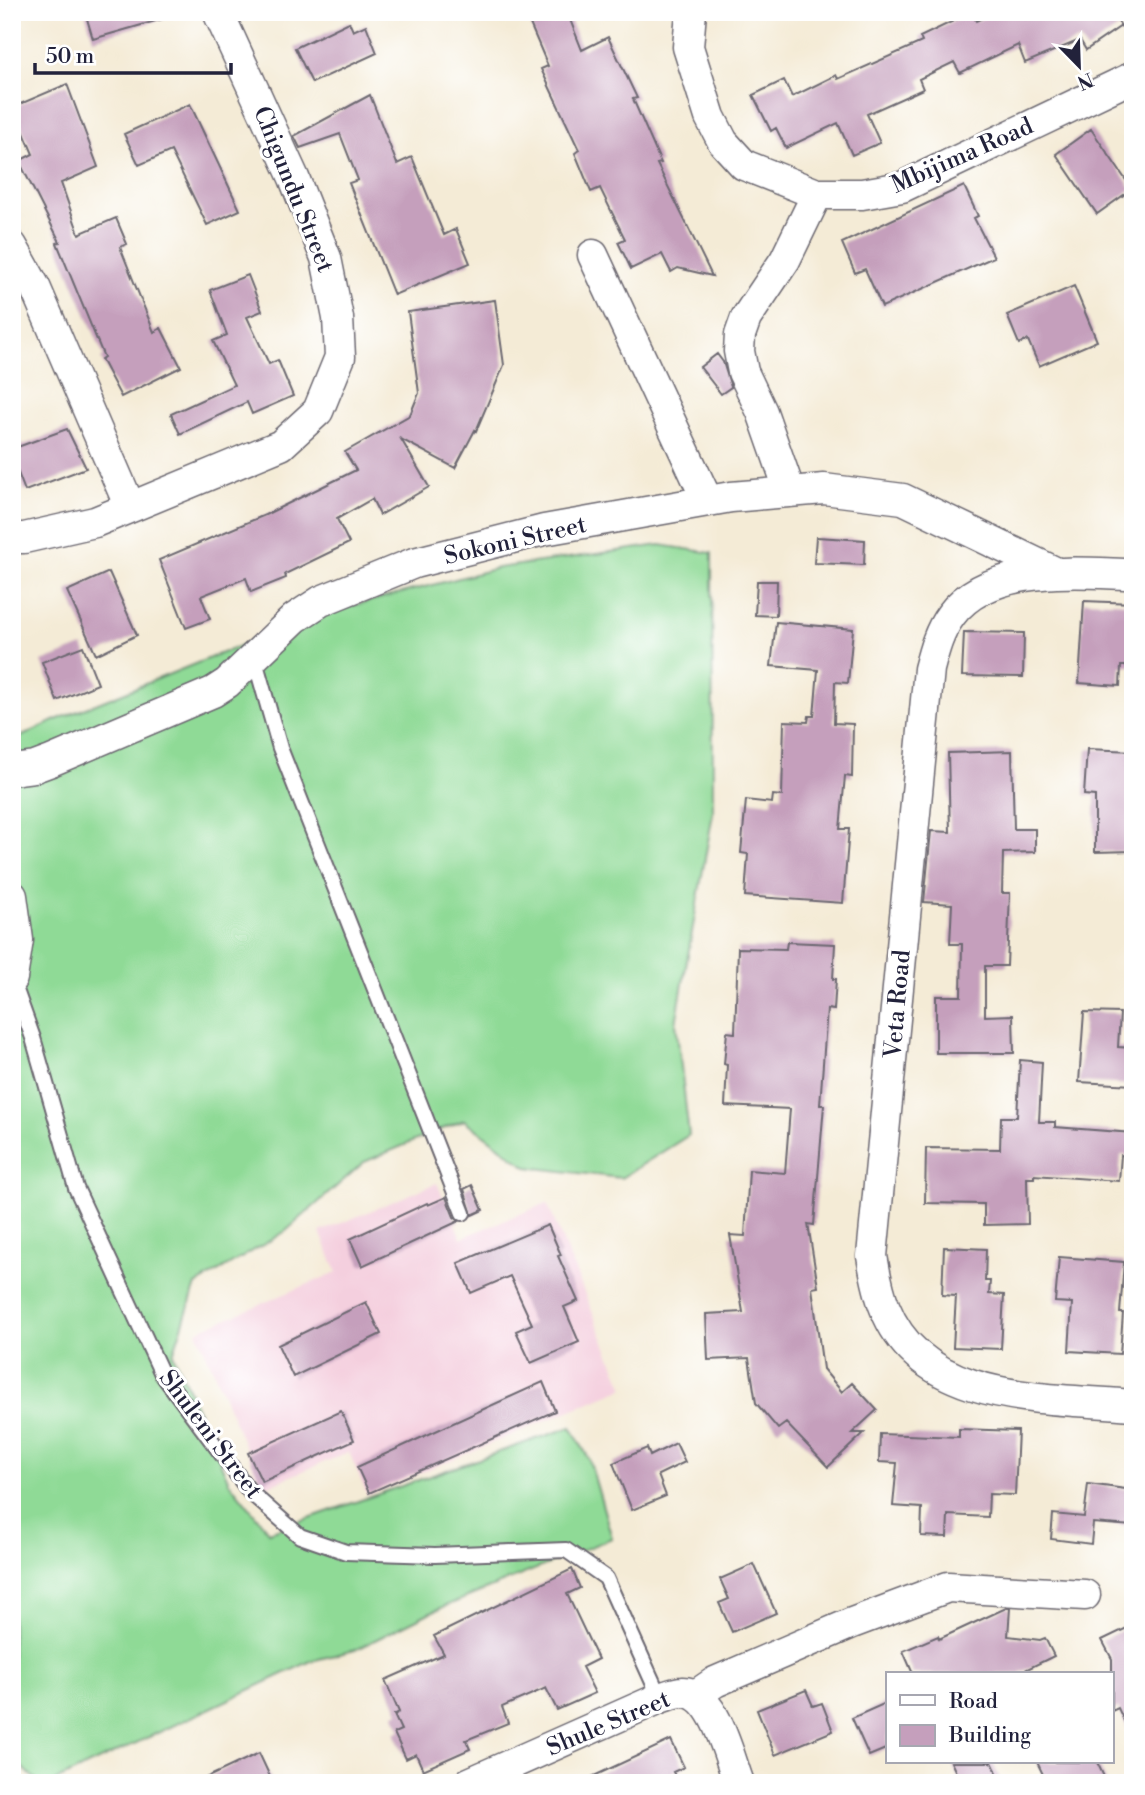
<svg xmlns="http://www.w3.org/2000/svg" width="1145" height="1795" font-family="'Libre Bodoni',serif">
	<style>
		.built { fill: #f4cfde }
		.grass { fill: #8fda96; stroke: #587e68; stroke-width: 2 }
		.building { fill: #c59fbc }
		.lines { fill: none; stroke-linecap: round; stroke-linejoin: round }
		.service-casing { stroke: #6c6871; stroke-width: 18 }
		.minor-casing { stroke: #6c6871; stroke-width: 33 }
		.service { stroke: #fff; stroke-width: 14 }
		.minor { stroke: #fff; stroke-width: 30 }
		.labels { text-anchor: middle; stroke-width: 6; stroke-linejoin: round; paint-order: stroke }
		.street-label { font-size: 24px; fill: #22223b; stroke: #fff }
	</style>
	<rect width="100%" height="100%" fill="#fff"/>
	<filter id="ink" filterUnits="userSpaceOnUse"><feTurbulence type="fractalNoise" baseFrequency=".0143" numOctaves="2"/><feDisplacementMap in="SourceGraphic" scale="14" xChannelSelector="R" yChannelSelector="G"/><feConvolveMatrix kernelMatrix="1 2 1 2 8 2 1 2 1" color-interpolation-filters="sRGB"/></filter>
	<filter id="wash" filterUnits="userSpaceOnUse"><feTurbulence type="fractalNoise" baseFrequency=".00686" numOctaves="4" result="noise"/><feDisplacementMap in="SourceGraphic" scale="28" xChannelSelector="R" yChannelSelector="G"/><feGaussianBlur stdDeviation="1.57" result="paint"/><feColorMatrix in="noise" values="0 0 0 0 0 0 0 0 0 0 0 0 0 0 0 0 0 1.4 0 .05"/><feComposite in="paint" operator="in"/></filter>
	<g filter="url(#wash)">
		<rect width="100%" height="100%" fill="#f4ebd6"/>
		<!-- built -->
		<path class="built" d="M437,1183L461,1238L547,1203L624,1388L367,1495L349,1452L262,1488L197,1331L337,1272L320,1232Z"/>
		<!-- grass -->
		<path class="grass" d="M660,545L712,553L713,813L676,1023L689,1135L621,1178L527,1167L464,1120L364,1162L286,1231L196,1285L173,1354L229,1482L269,1532L571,1427L589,1459L612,1538L431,1612L355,1650L311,1661L51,1783H40L12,1759V741L56,720L316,615L498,568Z"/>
		<g id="blocks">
			<!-- building -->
			<path class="building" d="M85,12H166V18L93,39Z
				M525,12H567L582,50L608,37L637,98L633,99L661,163L657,164L712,276L678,268L671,272L662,254L631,269L618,242L625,239L600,188L591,192L575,153L579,150L541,69L548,66Z
				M972,12L976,21L996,12H1112L1121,26L1086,50L1080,40L1025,63L1018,45L960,73L954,62L919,79L923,89L867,114L880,143L852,155L838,123L786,148L776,128L771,131L753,95L784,80L792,97L836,75L838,79L922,42L920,37Z
				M349,22L353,31L366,25L377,53L312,83L295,48Z
				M67,84L98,167L61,183L79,234L116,218L127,244L120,247L154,332L161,328L181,367L121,397L101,359L104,357L57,243L60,242L19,161L33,154L13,107Z
				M370,95L397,164L412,157L444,235L456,229L470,263L394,295L349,183L358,180L340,134L300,148L294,136Z
				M190,104L240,210L207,225L171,151L139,165L124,134Z
				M1091,129L1132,189L1097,214L1056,154Z
				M964,186L978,216L974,218L994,257L882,307L865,269L855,273L842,243Z
				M248,275L262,311L247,317L269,364L278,360L293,396L252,414L247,402L180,434L171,414L234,385L213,341L227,335L210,290Z
				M1074,286L1097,341L1039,366L1028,340L1019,344L1007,315Z
				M495,300L504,365L476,431L475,430L455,468L401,439L429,487L380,515L372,499L337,519L349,543L285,574L286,578L251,592L246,578L201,596L210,619L186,628L159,560L265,515L356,470L345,452L410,415L419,393L408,312Z
				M717,354L723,362L731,387L721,394L700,367Z
				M67,429L86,468L25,491L12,457V449Z
				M816,537L865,540L864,565L814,563Z
				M109,572L137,635L96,655L67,591Z
				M757,581H777L776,616L755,615Z
				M1084,601L1133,603V666H1121L1120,686L1079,683Z
				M776,622L853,629L848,683L835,682L834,723L853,724L852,777L845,776L840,829H849L843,903L745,896L748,854L741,853L746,800L772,803L773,795L782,796L784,721L808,722L809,716H814L818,670L771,666Z
				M964,632L1024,633L1023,677L962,676Z
				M83,646L98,684L57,701L42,662Z
				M1087,749L1133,751V851L1095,852V796L1084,795Z
				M1012,751L1014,829H1035V852L1003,853L1002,893H1010L1007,966H985V1016L1013,1015L1014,1053H936V996H961L962,944H950L952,904L924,902L931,831L950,832L948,753Z
				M787,942L835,944L833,979H836L834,1010L827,1009L820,1105H824L814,1225L808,1224L818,1287L812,1288L823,1369L842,1392L852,1383L877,1410L852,1433H864L828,1467L786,1423L778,1429L756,1403L749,1358L708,1360L706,1314L743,1312L730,1235L745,1236L749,1170L785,1173L790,1109L725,1106L727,1065L724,1064L727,1032L735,1033L738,948L786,949Z
				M1084,1012L1120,1013L1118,1047L1133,1048V1085L1079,1082Z
				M1020,1060L1042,1062L1039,1122H1055V1127L1133,1133L1132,1156L1121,1155L1119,1181L1034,1175V1178H1027L1028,1224L984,1225V1204L925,1203L926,1148L1000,1149L1001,1117H1017Z
				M472,1185L483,1210L472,1215L464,1189Z
				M446,1197L454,1217L459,1221L362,1266L350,1239L427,1203L428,1205Z
				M548,1225L561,1255L558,1256L578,1301L564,1307L579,1342L531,1363L516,1331L532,1324L510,1276L471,1293L458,1263Z
				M944,1247L986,1249L985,1281H990L989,1294L1004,1295L1001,1349L953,1347L956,1296L942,1295Z
				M1059,1257L1124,1262L1120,1313H1123L1120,1354L1069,1351L1072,1303L1055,1302Z
				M366,1302L381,1334L293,1377L278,1345Z
				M543,1382L555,1411L369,1493L357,1467Z
				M341,1411L354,1440L262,1482L248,1453Z
				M959,1429L1018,1431L1015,1495L989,1494L988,1517L948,1515L947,1537L921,1536L922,1508L893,1506L897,1463L879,1462L880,1434L959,1437Z
				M676,1443L685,1462L658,1475L666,1496L632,1510L613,1463L647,1448L650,1456Z
				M1088,1484L1133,1490V1526L1093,1523L1091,1544L1051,1539L1053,1514L1084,1517Z
				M754,1564L776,1613L732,1632L719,1603L729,1599L720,1579Z
				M572,1569L580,1588L567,1594L598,1659L582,1667L595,1693L557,1710L546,1688L502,1707L508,1723L466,1740L470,1749L423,1770L416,1754L406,1759L394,1733L401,1730L394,1715L399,1712L385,1680L444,1654L434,1636Z
				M1006,1608H1010L1008,1636L1040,1640L1045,1638L1054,1656L1017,1674H913L903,1651L938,1636L939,1639Z
				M1133,1625V1740L1118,1708L1112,1711V1659L1102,1640Z
				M806,1690L813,1706L822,1703L833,1731L775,1755L757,1710Z
				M888,1702V1748L869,1756L852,1718Z
				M671,1740L684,1767L673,1772L679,1783H579Z
				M259,1753L273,1783H195Z
				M951,1762H992L1002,1783H961Z
				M1037,1762H1097L1107,1783H1047Z"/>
		</g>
	</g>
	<g filter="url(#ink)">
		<use href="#blocks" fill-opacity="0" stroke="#6c6871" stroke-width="2"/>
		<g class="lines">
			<!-- service casing -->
			<g class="service-casing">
				<path id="service" d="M254,657L280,748L463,1213
					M12,979L33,1038L76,1188L162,1374L250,1492L300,1536L346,1552L435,1555L566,1550L606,1578L660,1698"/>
			</g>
			<!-- minor casing -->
			<g class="minor-casing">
				<path id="minor" d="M691,12L688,47L710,117L723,142L744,165L817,194H862L902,187L1133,77
					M12,246L35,287L130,507
					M593,255L707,500
					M790,492L762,412L743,372L739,351L740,335L746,318L785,260L817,194
					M12,538H24L95,522L281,445L318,411L340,357L338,318L326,258L294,178L218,12
					M1133,574C1077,573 989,563 951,615C939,631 934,650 929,669L872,1256C875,1274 878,1291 885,1308C923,1405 1047,1397 1133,1405
					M12,770L35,767L51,761L213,692L227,683L295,618L321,601L414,563L544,530L731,497L824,489L903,499L1055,572
					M12,896L18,940L12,978
					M696,1695L715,1682L852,1623L948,1587L1085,1595
					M469,1783L660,1698C667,1696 675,1692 682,1692C715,1691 729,1758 739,1783"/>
			</g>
			<!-- service -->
			<use href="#service" class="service"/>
			<!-- minor -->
			<use href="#minor" class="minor"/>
		</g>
	</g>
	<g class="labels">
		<!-- street labels -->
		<g class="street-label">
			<text transform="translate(962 155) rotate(-24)" y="8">Mbijima Road</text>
			<text transform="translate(294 189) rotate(68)" y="8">Chigundu Street</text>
			<text transform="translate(515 540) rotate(-13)" y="8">Sokoni Street</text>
			<text transform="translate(897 1004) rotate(-85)" y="8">Veta Road</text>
			<text transform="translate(211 1434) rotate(53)" y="8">Shuleni Street</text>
			<text transform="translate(608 1723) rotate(-23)" y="8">Shule Street</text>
		</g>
	</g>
	<!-- margin -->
	<rect width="1145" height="1795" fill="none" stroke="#fff" stroke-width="42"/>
	<!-- legend -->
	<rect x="886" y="1672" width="228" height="91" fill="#ffffff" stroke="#a7a7b1" stroke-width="2"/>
	<rect x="900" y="1695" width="35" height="10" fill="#ffffff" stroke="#a7a7b1" stroke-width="2"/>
	<text x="949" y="1708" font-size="21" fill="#22223b">Road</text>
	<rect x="900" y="1725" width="35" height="21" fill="#c59fbc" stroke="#a7a7b1" stroke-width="2"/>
	<text x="949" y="1742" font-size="21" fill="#22223b">Building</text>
	<!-- north arrow -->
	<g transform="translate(1079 66) rotate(157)" stroke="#ffffff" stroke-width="5" paint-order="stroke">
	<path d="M0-5L12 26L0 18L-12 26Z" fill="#22223b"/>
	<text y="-10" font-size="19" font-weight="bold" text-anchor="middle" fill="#22223b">N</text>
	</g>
	<!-- scale -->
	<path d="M35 63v10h196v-10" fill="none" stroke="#22223b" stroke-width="3.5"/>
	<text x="46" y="63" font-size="21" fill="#22223b" stroke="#ffffff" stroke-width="5" paint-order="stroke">50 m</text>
</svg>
